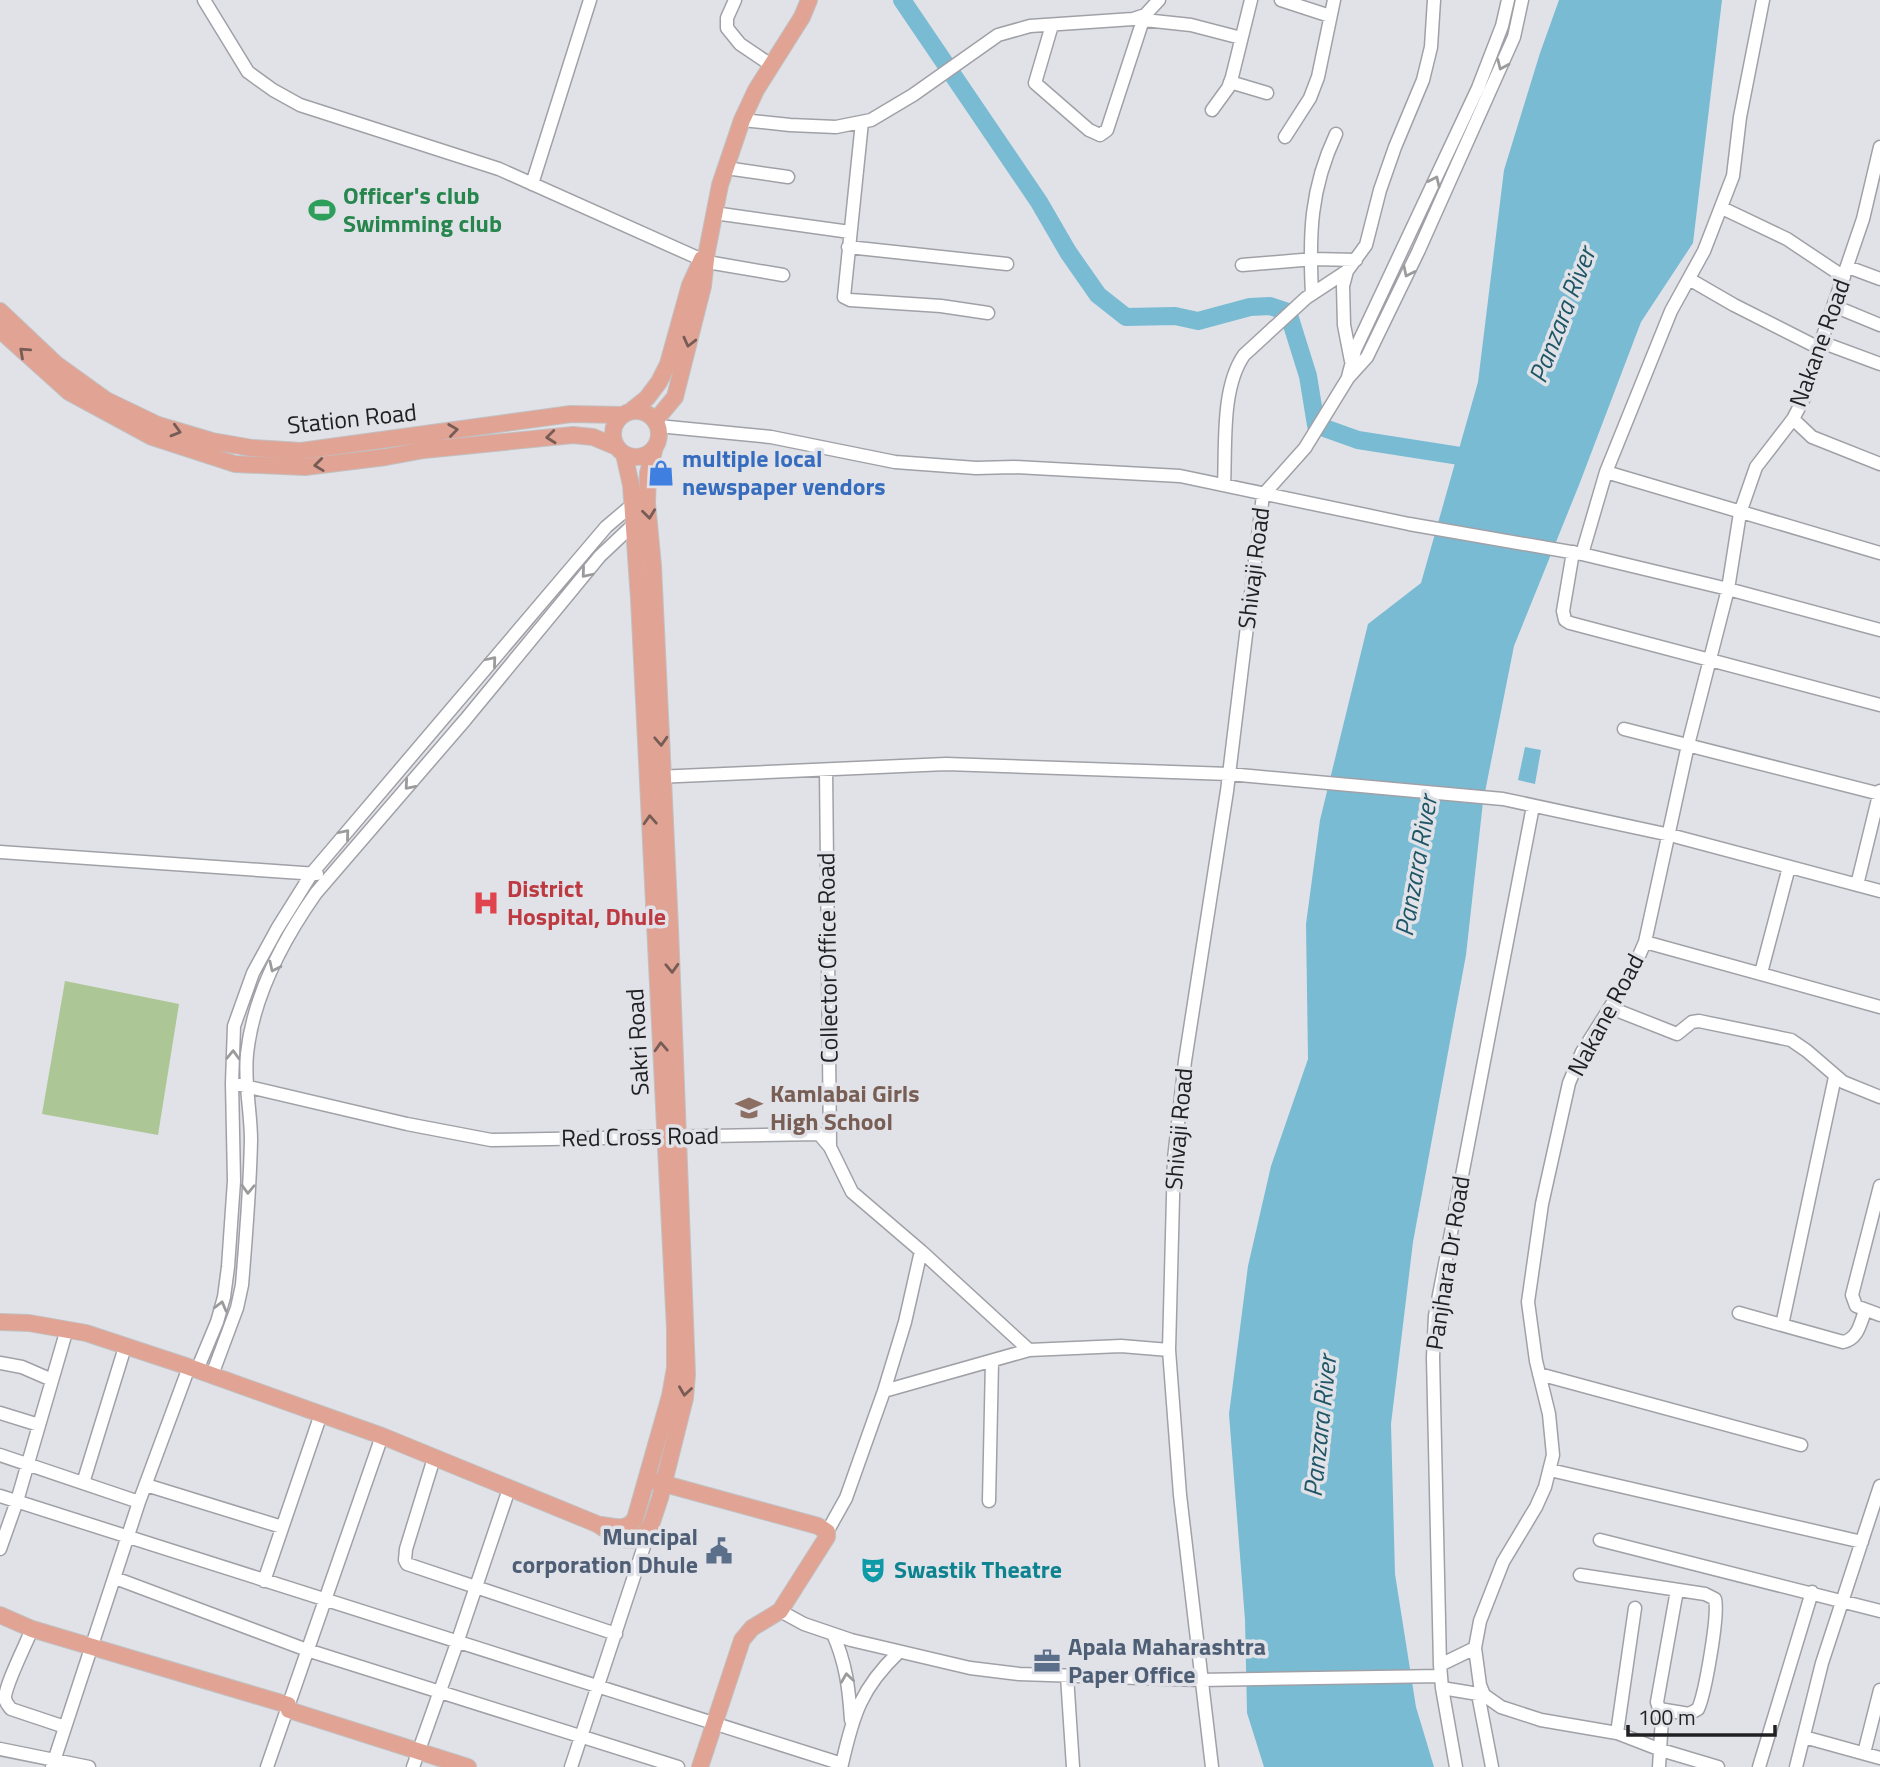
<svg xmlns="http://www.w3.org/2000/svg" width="1880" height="1767" font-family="'Titillium Web',sans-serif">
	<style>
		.green { fill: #acc795 }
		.water { fill: #79bbd3 }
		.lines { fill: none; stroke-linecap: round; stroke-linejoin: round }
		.river { stroke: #79bbd3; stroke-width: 18 }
		.minor-casing { stroke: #a0a1a7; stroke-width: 15 }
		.major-casing { stroke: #c1c1c2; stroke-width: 18 }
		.minor { stroke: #fff; stroke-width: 12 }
		.major { stroke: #e1a394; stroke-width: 16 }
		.oneway { stroke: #9b9b9c }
		.oneway2 { stroke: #775c56 }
		.labels { text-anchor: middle; stroke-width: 7; stroke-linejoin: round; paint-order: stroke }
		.leisure-label { font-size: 24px; font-weight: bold; fill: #27864d; stroke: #e1e2e8; text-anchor: start }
		.street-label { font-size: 24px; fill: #212124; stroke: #e1e2e8 }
		.shop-label { font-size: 24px; font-weight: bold; fill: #366cbe; stroke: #e1e2e8; text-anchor: start }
		.health-label { font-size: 24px; font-weight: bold; fill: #be3a42; stroke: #e1e2e8; text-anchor: start }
		.education-label { font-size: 24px; font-weight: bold; fill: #785e54; stroke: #e1e2e8; text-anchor: start }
		.service-label { font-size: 24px; font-weight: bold; fill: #4e5e75; stroke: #e1e2e8; text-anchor: end }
		.culture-label { font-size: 24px; font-weight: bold; fill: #0d838f; stroke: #e1e2e8; text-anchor: start }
		.water-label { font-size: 26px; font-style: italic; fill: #1f5667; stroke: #e1e2e8 }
	</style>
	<rect width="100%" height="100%" fill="#e1e2e8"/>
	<!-- green -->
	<path class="green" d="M65,981L179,1004L158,1135L42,1114Z"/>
	<!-- water -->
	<path class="water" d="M1559,0H1722L1693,243L1641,322L1579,485L1514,646L1483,802L1466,955L1413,1242L1391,1424L1395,1574L1416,1707L1434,1767H1264L1247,1713L1245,1620L1229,1414L1248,1266L1271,1166L1308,1059L1306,924L1320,820L1368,624L1421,583L1478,382L1504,170L1540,53Z
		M1525,747L1541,750L1535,784L1518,780Z"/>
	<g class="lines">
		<!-- river -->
		<path class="river" d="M902,0L1039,202L1068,252L1098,295L1126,317L1175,316L1198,321L1250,307L1270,306L1288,312L1308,376L1316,425L1358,440L1479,459"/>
		<!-- minor casing -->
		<g class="minor-casing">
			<path id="minor" d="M204,0L248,72L273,90L300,105L499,169L707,262L783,275
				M735,0L727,18V28L740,44L771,65
				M1281,0L1330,16
				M1135,19L1191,25L1241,38
				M1052,25L1035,83L1089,130L1100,135L1107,130L1143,20
				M1230,82L1267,93
				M1212,110L1228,88L1232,77L1251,0
				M742,120L790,125L836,127L871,120L913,95L998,35L1030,26L1133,19L1145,15L1159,0
				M862,122L844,297L850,300L941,306L988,313
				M1285,137L1310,98L1318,77L1334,0
				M726,168L788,177
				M532,184L590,0
				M1722,208L1787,239L1844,277
				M714,213L850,232
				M848,247L1007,264
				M1242,265L1314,259L1356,260
				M1848,267L1880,279
				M1689,279L1734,305L1819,348
				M1312,294C1309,235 1310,189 1336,134
				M1834,306L1880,325
				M1821,342L1880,364
				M1351,361L1344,325L1343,286L1347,271L1366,245L1380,190L1395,147L1423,80L1431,47L1434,0
				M1348,377L1355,350L1478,88L1502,26L1508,0
				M1793,419L1812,437L1880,464
				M658,426L771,437L895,462L976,468L1014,467L1180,476L1409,524L1582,554L1728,589L1880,630
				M1606,472L1880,553
				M1224,485C1226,445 1221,388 1244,355L1306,298L1347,271
				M1573,552L1563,611L1565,620L1570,623L1880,705
				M1582,554L1606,472L1671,311L1704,251L1733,176L1740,117L1763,0
				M1624,729L1880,794
				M826,770L830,1146
				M656,777L946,764L1229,774L1503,799L1670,835L1880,891
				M0,852L317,874
				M1857,885L1880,791
				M1645,942L1880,1007
				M1761,973L1789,867
				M1611,1008L1677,1034L1692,1022L1699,1021L1791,1040L1807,1051L1843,1082L1880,1097
				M232,1083L407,1124L491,1140L819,1134L830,1147L852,1192L921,1251L1029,1350L1121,1346L1169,1350
				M1880,1186L1852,1295L1856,1306L1880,1315
				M1739,1313L1843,1342C1858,1339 1860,1324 1865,1311
				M1782,1325L1835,1077
				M0,1363L22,1367L52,1380
				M197,1370L217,1322L224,1297L228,1267L234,1181L232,1083L234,1026L253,973L277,929L312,873L606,527L632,505
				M1539,1374L1801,1445
				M212,1375L237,1308L242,1285C246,1237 250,1188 251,1140C251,1112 244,1083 247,1054C253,996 283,940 316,893L465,720L600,556L634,524
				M884,1391L905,1322L921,1251
				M0,1413L39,1425
				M0,1455L139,1502
				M434,1458L406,1549L405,1560L407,1564L616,1634
				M1550,1470L1862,1542
				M83,1483L125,1347
				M146,1485L282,1527
				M0,1496L842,1764L841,1767
				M989,1501L992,1361
				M827,1532L846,1498L884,1391L1029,1350
				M1600,1540L1880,1611
				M0,1549L17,1501L67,1329
				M1580,1575L1705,1594L1715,1599C1719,1615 1705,1694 1698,1709L1689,1714L1659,1709
				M115,1578L307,1650L678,1767
				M264,1581L321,1414
				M780,1611L804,1624L851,1640L970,1668L1019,1674L1200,1680L1441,1676
				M32,1629C27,1642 4,1687 5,1699C6,1703 8,1705 11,1709L65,1727
				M833,1634C846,1663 849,1689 851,1720
				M1440,1665L1475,1648
				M1067,1676L1073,1767
				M1442,1688L1484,1695
				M1478,1694L1492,1767
				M1617,1733L1635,1608
				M1804,1737L1880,1758
				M0,1749L89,1767
				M1864,1753L1880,1690
				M842,1764C853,1715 861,1688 899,1652
				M52,1767L139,1502L189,1367
				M267,1767L382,1436
				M413,1767L457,1643L509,1489
				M571,1767L650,1528
				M1212,1767L1180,1495L1169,1350L1174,1159L1185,1061L1227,791L1263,495L1305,448L1348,378L1367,357L1418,252L1514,37L1522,0
				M1456,1767L1442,1688L1440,1665L1433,1357L1435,1316L1533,806
				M1659,1767L1662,1718L1657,1702L1677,1590
				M1718,1767L1661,1750L1617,1733L1541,1720L1501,1707L1484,1695L1480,1685L1475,1648L1480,1621L1496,1580L1503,1562L1536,1507L1545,1487L1553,1455L1549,1414L1536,1361L1528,1302L1542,1204L1569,1083L1582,1052L1631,974L1645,942L1688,745L1728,589L1740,513L1756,467L1793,419L1804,398L1821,342L1863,219L1880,147
				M1759,1767L1812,1592
				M1796,1767L1822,1663L1880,1486"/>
		</g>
		<!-- major casing -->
		<g class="major-casing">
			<path id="major" d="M0,311L56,364L106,400L158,425L212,441L252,448L301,451L571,414L622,415
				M0,330L69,392L152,437L235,464L305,467L386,457L424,450L573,435L593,437L617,447
				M632,410L647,398L659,382L668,364L690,285L702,259
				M613 434a23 23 0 1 1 46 0a23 23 0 1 1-46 0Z
				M655,421L675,397L703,286L707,251L720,185L742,120L756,90L802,17L809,0
				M0,1322L29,1323L86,1333L189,1367L382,1436L597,1524L621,1539L633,1540L644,1534L651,1525L660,1498L685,1398L687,1374L670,928L653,566L647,503L648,473L655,447
				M654,1481L818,1526L827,1532V1537L780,1611L752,1628L742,1640L700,1767
				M602,1525C616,1527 626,1531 635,1519L670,1396L675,1368V1329L639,599L631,485L624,454
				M0,1615L32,1629L288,1705L289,1710L468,1767"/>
		</g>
		<!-- minor -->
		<use href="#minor" class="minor"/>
		<!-- major -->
		<use href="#major" class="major"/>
	</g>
	<!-- one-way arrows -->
	<defs><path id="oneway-chevron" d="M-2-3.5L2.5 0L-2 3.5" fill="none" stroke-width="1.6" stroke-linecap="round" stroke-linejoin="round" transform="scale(1.75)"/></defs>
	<g class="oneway">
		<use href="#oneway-chevron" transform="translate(1502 65) rotate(114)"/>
		<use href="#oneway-chevron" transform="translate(1435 181) rotate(-65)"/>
		<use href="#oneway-chevron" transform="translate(1408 272) rotate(116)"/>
		<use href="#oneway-chevron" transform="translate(586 573) rotate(130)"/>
		<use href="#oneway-chevron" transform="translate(492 661) rotate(-50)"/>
		<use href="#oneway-chevron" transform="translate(409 785) rotate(131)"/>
		<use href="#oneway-chevron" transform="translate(345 834) rotate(-50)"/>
		<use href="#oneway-chevron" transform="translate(274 967) rotate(115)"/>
		<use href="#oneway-chevron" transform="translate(233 1055) rotate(-88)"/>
		<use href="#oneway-chevron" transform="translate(248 1189) rotate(92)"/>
		<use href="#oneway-chevron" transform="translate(221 1306) rotate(-75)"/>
		<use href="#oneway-chevron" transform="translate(847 1678) rotate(-98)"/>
	</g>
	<g class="oneway2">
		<use href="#oneway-chevron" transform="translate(689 342) rotate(104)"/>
		<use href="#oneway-chevron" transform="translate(24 352) rotate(-138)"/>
		<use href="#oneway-chevron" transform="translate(453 430) rotate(-8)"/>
		<use href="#oneway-chevron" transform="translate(176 431) rotate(16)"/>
		<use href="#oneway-chevron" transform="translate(551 437) rotate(174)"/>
		<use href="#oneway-chevron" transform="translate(319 465) rotate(173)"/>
		<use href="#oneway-chevron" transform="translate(649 514) rotate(83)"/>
		<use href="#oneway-chevron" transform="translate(661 741) rotate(87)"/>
		<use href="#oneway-chevron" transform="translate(650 820) rotate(-93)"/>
		<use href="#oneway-chevron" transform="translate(672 968) rotate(88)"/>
		<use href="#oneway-chevron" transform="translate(661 1047) rotate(-93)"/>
		<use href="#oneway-chevron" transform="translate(685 1391) rotate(98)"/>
	</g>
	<!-- icons -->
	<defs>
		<g id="stadium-bare" transform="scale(2.1)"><path d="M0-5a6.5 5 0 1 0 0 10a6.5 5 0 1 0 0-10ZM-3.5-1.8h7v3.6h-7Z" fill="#2e9e5b" stroke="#e1e2e8" stroke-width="2.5" paint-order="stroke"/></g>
		<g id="shop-bare" transform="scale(2.1)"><path d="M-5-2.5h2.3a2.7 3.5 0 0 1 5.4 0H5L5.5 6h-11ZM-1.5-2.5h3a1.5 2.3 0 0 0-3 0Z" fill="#3f7fe0" stroke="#e1e2e8" stroke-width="2.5" paint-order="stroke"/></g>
		<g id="hospital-bare" transform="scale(2.1)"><path d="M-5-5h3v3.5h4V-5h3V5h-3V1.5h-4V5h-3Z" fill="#e0444e" stroke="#e1e2e8" stroke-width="2.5" paint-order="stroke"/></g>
		<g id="school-bare" transform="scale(2.1)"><path d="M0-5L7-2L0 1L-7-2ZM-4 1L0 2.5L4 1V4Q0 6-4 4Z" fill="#8d6e63" stroke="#e1e2e8" stroke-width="2.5" paint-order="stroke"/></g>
		<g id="civic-bare" transform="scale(2.1)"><path d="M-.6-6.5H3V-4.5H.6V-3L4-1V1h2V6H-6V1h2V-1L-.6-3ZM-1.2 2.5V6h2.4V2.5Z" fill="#5c6f8a" stroke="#e1e2e8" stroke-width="2.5" paint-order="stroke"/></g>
		<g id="theatre-bare" transform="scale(2.1)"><path d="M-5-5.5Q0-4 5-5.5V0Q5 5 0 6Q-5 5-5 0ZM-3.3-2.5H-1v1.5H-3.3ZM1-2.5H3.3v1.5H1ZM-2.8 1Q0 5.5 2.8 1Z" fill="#0f9aa8" stroke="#e1e2e8" stroke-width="2.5" paint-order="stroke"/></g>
		<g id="office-bare" transform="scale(2.1)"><path d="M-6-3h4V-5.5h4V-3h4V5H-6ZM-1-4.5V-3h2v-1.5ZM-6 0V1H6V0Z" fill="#5c6f8a" stroke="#e1e2e8" stroke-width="2.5" paint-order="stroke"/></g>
	</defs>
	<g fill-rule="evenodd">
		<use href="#stadium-bare" x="322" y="210"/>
		<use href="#shop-bare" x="661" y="473"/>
		<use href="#hospital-bare" x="486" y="903"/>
		<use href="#school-bare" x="749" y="1108"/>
		<use href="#civic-bare" x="719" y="1551"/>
		<use href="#theatre-bare" x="873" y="1570"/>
		<use href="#office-bare" x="1047" y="1661"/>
	</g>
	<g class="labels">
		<!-- leisure labels -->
		<g class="leisure-label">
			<text x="343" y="204">Officer's club<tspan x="343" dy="28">Swimming club</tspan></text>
		</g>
		<!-- street labels -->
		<g class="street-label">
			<text transform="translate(1820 343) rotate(-70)" y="8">Nakane Road</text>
			<text transform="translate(352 419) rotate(-6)" y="8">Station Road</text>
			<text transform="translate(1254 568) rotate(-83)" y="8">Shivaji Road</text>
			<text transform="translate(828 958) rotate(-91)" y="8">Collector Office Road</text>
			<text transform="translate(1606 1015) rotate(-62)" y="8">Nakane Road</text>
			<text transform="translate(638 1042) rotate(-93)" y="8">Sakri Road</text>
			<text transform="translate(1179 1129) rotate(-85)" y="8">Shivaji Road</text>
			<text transform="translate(640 1137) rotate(-1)" y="8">Red Cross Road</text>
			<text transform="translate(1448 1263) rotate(-81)" y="8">Panjhara Dr Road</text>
		</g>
		<!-- shop labels -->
		<g class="shop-label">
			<text x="682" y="467">multiple local<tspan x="682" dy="28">newspaper vendors</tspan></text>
		</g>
		<!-- health labels -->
		<g class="health-label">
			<text x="507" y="897">District<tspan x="507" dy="28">Hospital, Dhule</tspan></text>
		</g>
		<!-- education labels -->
		<g class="education-label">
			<text x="770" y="1102">Kamlabai Girls<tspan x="770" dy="28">High School</tspan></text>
		</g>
		<!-- service labels -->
		<g class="service-label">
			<text x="698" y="1545">Muncipal<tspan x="698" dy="28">corporation Dhule</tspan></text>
			<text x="1068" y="1655" text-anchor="start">Apala Maharashtra<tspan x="1068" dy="28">Paper Office</tspan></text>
		</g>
		<!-- culture labels -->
		<g class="culture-label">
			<text x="894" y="1578">Swastik Theatre</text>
		</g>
		<!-- water labels -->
		<g class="water-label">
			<text transform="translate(1562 315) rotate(-69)" y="9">Panzara River</text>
			<text transform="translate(1416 866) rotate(-80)" y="9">Panzara River</text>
			<text transform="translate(1320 1426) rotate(-84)" y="9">Panzara River</text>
		</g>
	</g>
	<!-- scale -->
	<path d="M1628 1725v10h147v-10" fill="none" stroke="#212124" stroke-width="3.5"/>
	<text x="1638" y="1725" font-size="21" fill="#212124" stroke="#e1e2e8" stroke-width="5" paint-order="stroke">100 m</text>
</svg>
